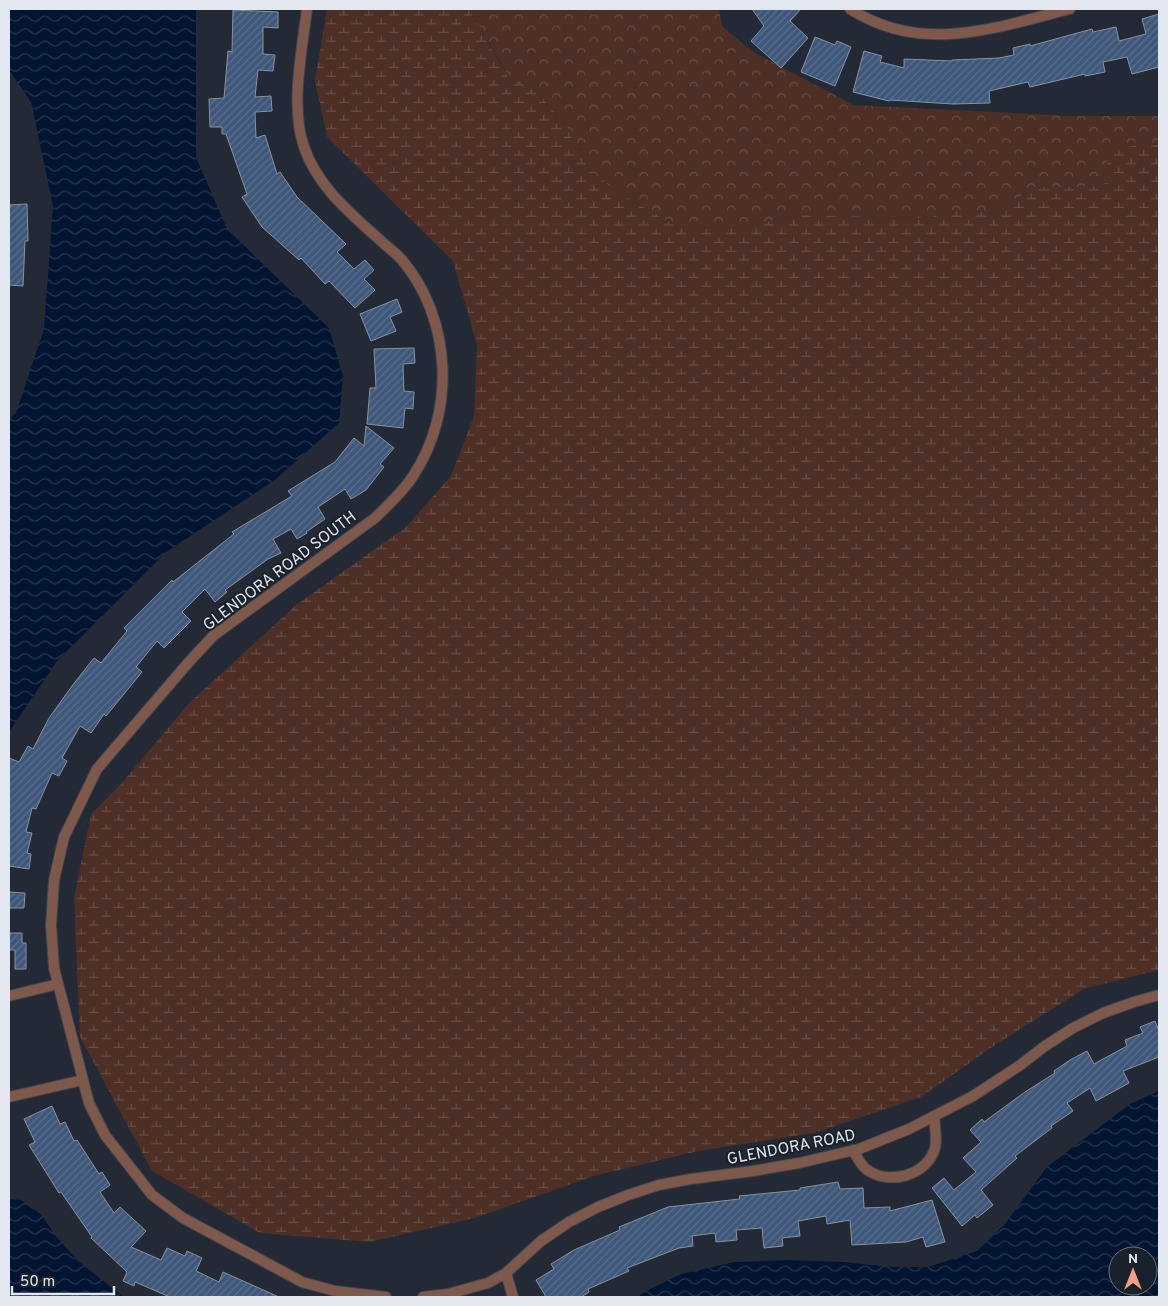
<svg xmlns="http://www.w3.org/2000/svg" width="1168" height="1306" font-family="Overpass,sans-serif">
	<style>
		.forest { fill: url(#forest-crowns) }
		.wetland { fill: url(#wetland-marsh) }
		.water { fill: url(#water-waves); fill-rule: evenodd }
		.building { fill: url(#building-hatch); stroke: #88929f }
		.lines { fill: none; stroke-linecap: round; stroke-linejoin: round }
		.minor-casing { stroke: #3e454f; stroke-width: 12 }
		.minor { stroke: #7f584c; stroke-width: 10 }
		.labels { text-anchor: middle; stroke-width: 4; stroke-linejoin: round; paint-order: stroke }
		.street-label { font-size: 16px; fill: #e3e8f0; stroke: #19212b }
	</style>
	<defs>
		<pattern id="forest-crowns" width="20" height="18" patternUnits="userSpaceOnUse" patternTransform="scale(1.25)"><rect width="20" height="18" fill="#4d2f26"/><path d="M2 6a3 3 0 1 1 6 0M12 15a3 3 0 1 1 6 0" fill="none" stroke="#664d46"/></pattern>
		<pattern id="wetland-marsh" width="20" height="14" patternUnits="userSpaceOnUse" patternTransform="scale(1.25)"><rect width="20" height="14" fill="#4d2f26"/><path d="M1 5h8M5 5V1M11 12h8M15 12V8" fill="none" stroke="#664d46"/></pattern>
		<pattern id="water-waves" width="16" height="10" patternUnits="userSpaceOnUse" patternTransform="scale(1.25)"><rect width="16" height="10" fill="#011431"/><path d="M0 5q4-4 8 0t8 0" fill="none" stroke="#26364f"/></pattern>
		<pattern id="building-hatch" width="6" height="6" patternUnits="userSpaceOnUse" patternTransform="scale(1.25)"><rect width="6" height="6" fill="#3e577a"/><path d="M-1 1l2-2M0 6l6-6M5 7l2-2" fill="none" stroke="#5a6f8d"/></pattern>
	</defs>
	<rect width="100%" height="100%" fill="#232a35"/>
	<!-- forest -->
	<path class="forest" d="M469,9H719L722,26L753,52L854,105L1072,116H1159V145H1138L1111,184L1081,187H1036L1001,208L995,215L971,210H945L930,218L795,215L747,227L679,228L613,189L588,168L566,125L535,90L522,83H510L505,70Z"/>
	<!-- wetland -->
	<path class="wetland" d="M327,9H469L505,71L510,83H522L535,90L566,125L588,168L613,189L679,228L747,227L795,215L930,218L945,210H971L995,215L1001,208L1036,187H1081L1111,184L1105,151L1138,145H1159V970L1084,989L998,1043L921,1097L814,1133L698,1151L594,1176L475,1218L370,1242L260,1233L152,1171L80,1037L74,898L91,814L121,784L189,703L296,605L406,527L451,476L474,416L477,345L453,261L327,137L315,80Z"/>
	<!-- water -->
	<path class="water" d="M9,9H196V157L227,229L329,328L343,376L339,423L276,479L165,553L57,661L9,732V419L16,413L44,329L53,206L31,102L9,70Z
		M1159,1091V1297H637L646,1291L681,1274L735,1262L788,1260L843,1262L892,1267H928L977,1251L1005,1224L1047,1167L1130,1104ZM1118,1256H1148V1286H1118Z
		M9,1199L21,1200L41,1214L54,1234L78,1261L124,1297H9Z"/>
	<!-- building -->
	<path class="building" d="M752,9H801L790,21L808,38L781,68L751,41L764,26Z
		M233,10L278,12V28L263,27V54L275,55L273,71L258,70L255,97L271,96L272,111L255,112L256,138L265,135L277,174L280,172L297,197L346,244L337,252L354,269L365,260L374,270L364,279L375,290L355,308L329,281L325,284L301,258L299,260L262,227L242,197L247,194L226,134H222V127H210L209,99L224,98L228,51L232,52Z
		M1159,14V67L1132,74L1127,57L1103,62L1105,72L1085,76V74L1030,87L1028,82L989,91L990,103L953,104L890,100L889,101L853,92L864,51L882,56L880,62L904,68V59L952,61V60L999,58L1014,55L1013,48L1030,44V46L1092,29L1093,32L1116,27L1119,41L1146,34L1142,19Z
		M815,37L835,45L837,41L851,47L835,86L801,72Z
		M27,204L28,241H25L23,286L9,285V205Z
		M397,299L402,312L390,317L396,331L371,341L360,314Z
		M414,348L415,363L403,364L404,391L414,392L413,409L405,408L403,428L367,424L370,388H376L374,349Z
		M366,426L394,448L380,464L384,467L366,490L351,499L345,489L318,507L325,519L306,532L307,533L297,539L291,529L273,539L281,553L268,559L225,590L227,592L215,602L205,589L182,612L191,621L164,648L157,641L136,667L142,672L106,716L104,714L91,733L80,726L62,758L67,761L59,776L52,773L36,809L32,808L26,832L32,833L27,853L31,854L29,869L9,866V758L19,762L28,746L33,749L49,718L72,686L94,658L101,663L127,631L124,628L172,580L173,582L234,534L232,532L292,496L288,491L335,462L354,438L364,446Z
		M9,892L25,893L24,908H9Z
		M9,933H22V943H26V969H15V950H9Z
		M1155,1021L1159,1031V1057L1123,1071L1129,1083L1096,1101L1090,1088L1067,1103L1073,1111L1051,1126L1052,1128L1015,1156L1017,1158L981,1190L993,1205L977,1218L975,1215L962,1226L932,1188L944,1178L954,1190L976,1172L963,1158L981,1142L970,1130L982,1119L984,1122L1025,1092L1055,1073L1054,1071L1070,1060L1087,1051L1094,1064L1127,1046L1125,1040L1143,1033L1140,1027Z
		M52,1106L60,1124L65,1122L74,1141L77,1140L99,1174L102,1172L110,1185L100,1192L114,1213L120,1207L146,1231L131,1247L161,1260L167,1248L185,1256L187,1251L202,1258L196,1271L219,1282L223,1272L279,1297H170L135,1282L134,1286L123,1281L127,1272L91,1238L92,1237L61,1192L59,1193L29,1145L35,1142L24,1119Z
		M838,1182L840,1189L863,1188L864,1208L890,1207V1211L932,1200L945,1242L926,1247L923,1237L906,1242L852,1245L850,1220L827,1224L826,1216L798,1221L800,1236L782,1238L783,1246L764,1248L762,1228L736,1230L737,1240L716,1242L715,1233L692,1236L693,1246L679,1248L627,1268L629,1271L588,1289L589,1292L581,1297H546L536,1280L554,1269L551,1264L574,1250L620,1230L619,1227L668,1207L740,1199L739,1196L800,1190V1188Z"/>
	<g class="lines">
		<!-- minor casing -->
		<g class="minor-casing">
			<path id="minor" d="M307,9C302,51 290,107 304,147C318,187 349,212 380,240C387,247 396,253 402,260C452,319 456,412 413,476C403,492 388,505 375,518L213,636L188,663L97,769L64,837L54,880L51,925L54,968L89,1103L105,1135L152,1195L183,1218L302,1282L335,1291L386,1297
				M850,9C923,55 993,28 1070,9
				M9,996L58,984
				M9,1097L83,1080
				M853,1150C857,1157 860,1164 866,1169C888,1186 927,1176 935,1148C937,1139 935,1126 934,1117
				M506,1273L513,1297
				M423,1297L448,1294L488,1283L506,1273L541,1241L569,1222L598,1207L628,1195L659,1185L691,1179L753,1171L799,1163L859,1149L909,1129L973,1096L1019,1066L1045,1046L1073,1028L1103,1013L1134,1002L1159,995"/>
		</g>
		<!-- minor -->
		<use href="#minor" class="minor"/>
	</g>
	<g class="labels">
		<!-- street labels -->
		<g class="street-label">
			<text transform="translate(279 570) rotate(-37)" y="6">GLENDORA ROAD SOUTH</text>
			<text transform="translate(791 1146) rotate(-11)" y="6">GLENDORA ROAD</text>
		</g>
	</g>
	<!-- border -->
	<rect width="1168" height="1306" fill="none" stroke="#e3e8f0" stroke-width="20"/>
	<!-- north arrow -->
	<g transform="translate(1133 1271)"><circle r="24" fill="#19212b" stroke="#6a717a"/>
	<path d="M0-4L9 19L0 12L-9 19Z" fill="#f39f85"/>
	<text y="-8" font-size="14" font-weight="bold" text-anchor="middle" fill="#e3e8f0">N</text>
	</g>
	<!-- scale -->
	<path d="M12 1286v8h102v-8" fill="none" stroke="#e3e8f0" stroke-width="2.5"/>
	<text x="20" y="1286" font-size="15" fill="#e3e8f0" stroke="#19212b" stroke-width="4" paint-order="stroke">50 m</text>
</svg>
